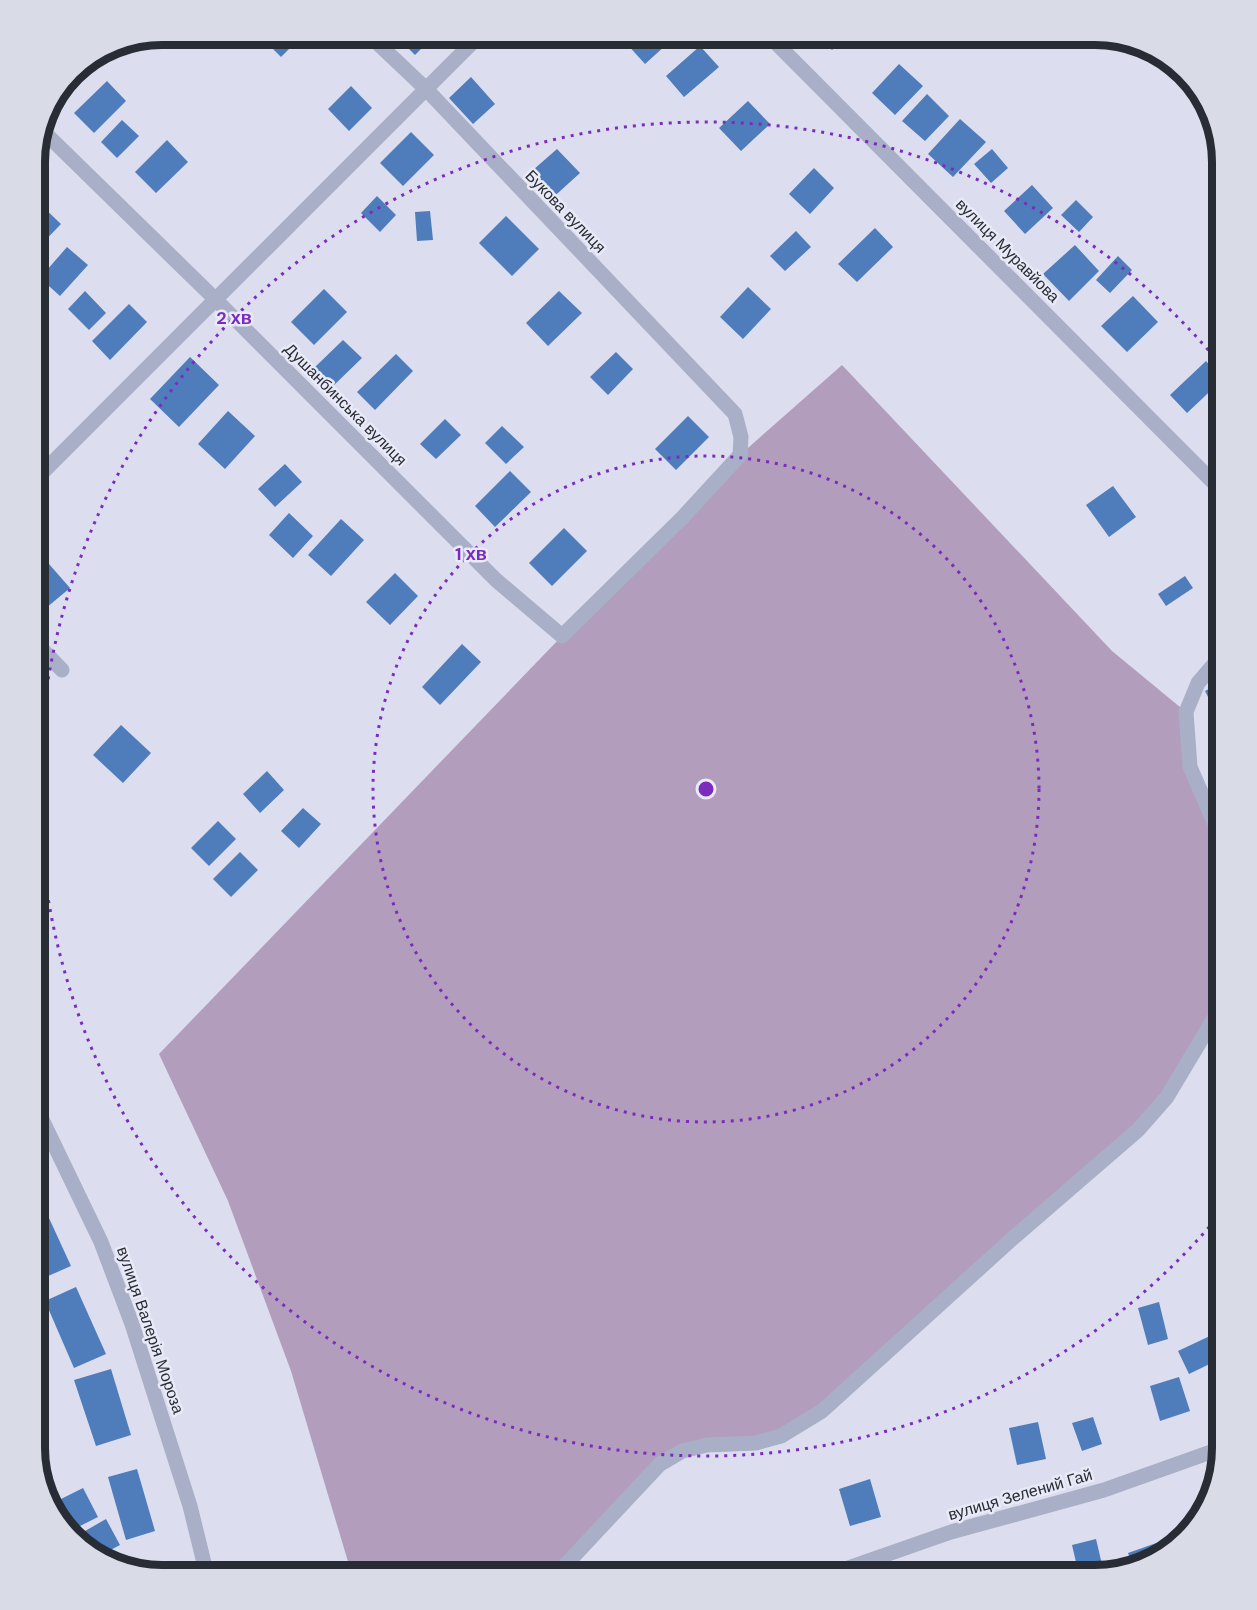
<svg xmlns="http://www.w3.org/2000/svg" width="1257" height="1610" font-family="'DM Sans',sans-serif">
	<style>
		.green { fill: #b29dbd }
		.building { fill: #4f7cba }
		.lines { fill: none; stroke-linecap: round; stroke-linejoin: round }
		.minor { stroke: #a9afc6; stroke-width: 15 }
		.ring { fill: none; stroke: #7b2cbf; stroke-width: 3; stroke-dasharray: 3 6 }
		.labels { text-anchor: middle; stroke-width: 5; stroke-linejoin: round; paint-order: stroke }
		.street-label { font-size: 16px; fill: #282c34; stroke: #e8eaf7 }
		.rim { fill: none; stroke: #282c34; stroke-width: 8 }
		.centre { fill: #7b2cbf; stroke: #e8eaf7; stroke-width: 3 }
		.ring-label { font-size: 18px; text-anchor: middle; font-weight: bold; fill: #7b2cbf; stroke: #e8eaf7; stroke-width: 5; stroke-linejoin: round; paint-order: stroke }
	</style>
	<rect width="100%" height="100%" fill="#dcdeef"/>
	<!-- green -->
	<path class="green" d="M842,365L1112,651L1186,712L1190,767L1222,840V1005L1167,1097L871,1368L781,1436L707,1445L639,1485L556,1575H352L291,1371L228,1201L159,1054L562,636L740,455Z"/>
	<!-- building -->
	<path class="building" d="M270,35H303L281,57L264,40Z
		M395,35H435L415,55Z
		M635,35H677L645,64L626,43Z
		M817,35H848L832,50Z
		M700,46L719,67L684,97L666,76Z
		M91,59L76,75L73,72L78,66Z
		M899,64L923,86L895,115L872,93Z
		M471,77L495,104L473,124L449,98Z
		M107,81L126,101L94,133L74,113Z
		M351,86L372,108L349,131L328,109Z
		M927,94L949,116L925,141L902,121Z
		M748,101L770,124L741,151L719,128Z
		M960,119L986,142L953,177L928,154Z
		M122,120L139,136L117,158L101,142Z
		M411,132L434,155L403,186L380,163Z
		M167,140L188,162L156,193L135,172Z
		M557,149L580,173L548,202L525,177Z
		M992,149L1008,168L991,183L974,164Z
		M814,168L834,188L810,214L789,194Z
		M1032,185L1053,208L1025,234L1004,211Z
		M377,196L396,215L380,232L361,213Z
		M1076,200L1093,217L1079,232L1061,215Z
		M40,204L61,224L35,251V209Z
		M430,211L433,240L417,241L415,212Z
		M506,216L539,249L512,276L479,243Z
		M875,228L893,247L857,282L838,264Z
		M796,231L811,247L785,271L770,256Z
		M1075,245L1099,271L1069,301L1043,274Z
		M67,247L88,265L60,296L40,278Z
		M1118,256L1132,270L1110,293L1096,280Z
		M748,287L771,309L743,339L720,317Z
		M324,289L347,312L314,345L291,322Z
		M85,291L106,313L89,330L68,309Z
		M559,291L582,313L548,346L526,323Z
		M1133,296L1158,322L1127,352L1101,326Z
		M129,304L147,322L110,360L92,341Z
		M343,340L362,358L331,388L313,369Z
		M616,352L633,369L608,395L590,377Z
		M396,354L413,371L375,410L357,392Z
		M190,357L219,385L179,427L150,399Z
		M1206,361L1222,380L1187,413L1170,395Z
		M228,411L255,436L225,469L198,444Z
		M688,416L709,437L676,470L655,449Z
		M445,419L461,435L436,459L420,444Z
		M502,426L524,447L506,464L485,443Z
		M285,464L302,482L275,507L258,489Z
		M510,471L531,492L495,527L475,506Z
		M1113,486L1136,517L1109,537L1086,505Z
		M289,513L313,536L293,558L269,535Z
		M341,519L364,540L331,576L308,555Z
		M564,528L587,551L552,586L529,563Z
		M35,548L70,588L46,608L35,595Z
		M395,573L418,596L390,625L366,602Z
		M1185,576L1193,588L1166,606L1158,594Z
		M462,644L481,662L440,705L422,687Z
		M1222,682V725L1205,691Z
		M121,725L151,753L123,783L93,755Z
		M267,771L284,790L260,813L243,794Z
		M303,808L321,824L299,848L281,831Z
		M218,821L236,839L209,866L191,848Z
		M240,852L258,870L231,897L213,879Z
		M43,1205L71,1266L39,1280L35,1270V1208Z
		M76,1287L106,1354L74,1368L45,1301Z
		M1159,1302L1168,1339L1148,1345L1138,1308Z
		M1212,1335L1222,1358L1189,1374L1178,1351Z
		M111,1369L131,1435L96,1446L74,1380Z
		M1179,1377L1190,1411L1160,1421L1150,1386Z
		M1093,1417L1102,1444L1082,1451L1072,1423Z
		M1038,1422L1046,1459L1017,1465L1009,1428Z
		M137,1469L155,1531L126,1540L108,1477Z
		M870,1479L881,1517L850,1526L839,1489Z
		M83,1488L98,1517L74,1529L59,1500Z
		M106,1519L120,1545L99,1556L85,1531Z
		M1096,1539L1104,1573L1096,1575H1079L1072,1545Z
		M1162,1541L1166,1554L1132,1564L1128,1553Z
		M160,1561L163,1575L133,1568Z
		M671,1569L674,1575H658Z
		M1007,1571L1009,1575H992Z"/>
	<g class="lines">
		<!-- minor -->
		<path class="minor" d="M768,35L1222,491
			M41,129L215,299L496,580L562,636L683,517L740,455L741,437L735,414L426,89L369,35
			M35,480L480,35
			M35,642L62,670
			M1222,840L1190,767L1186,712L1198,683L1222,655
			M35,1105L101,1242L132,1324L190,1506L207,1575
			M556,1575L660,1464L682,1451L707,1445L756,1443L781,1436L822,1411L1013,1238L1138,1130L1167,1097L1222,1005
			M828,1575L951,1532L1104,1490L1222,1448"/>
	</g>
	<!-- distance rings -->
	<g class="ring">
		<circle cx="706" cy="789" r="333"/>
		<path d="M1221 1213A667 667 0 1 1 1221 365"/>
	</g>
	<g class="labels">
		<!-- street labels -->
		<g class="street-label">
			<text transform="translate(566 211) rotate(46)" y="6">Букова вулиця</text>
			<text transform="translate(1008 250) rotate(45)" y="6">вулиця Муравйова</text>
			<text transform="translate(346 404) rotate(45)" y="6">Душанбинська вулиця</text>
			<text transform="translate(151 1330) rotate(71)" y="6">вулиця Валерія Мороза</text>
			<text transform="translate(1020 1494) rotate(-16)" y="6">вулиця Зелений Гай</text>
		</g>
	</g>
	<!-- crop -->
	<path d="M0 0H1257V1610H0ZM162 45H1095A117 117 0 0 1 1212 162V1448A117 117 0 0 1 1095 1565H162A117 117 0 0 1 45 1448V162A117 117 0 0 1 162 45Z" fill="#d9dbe7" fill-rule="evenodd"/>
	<path class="rim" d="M162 45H1095A117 117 0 0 1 1212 162V1448A117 117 0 0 1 1095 1565H162A117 117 0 0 1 45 1448V162A117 117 0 0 1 162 45Z"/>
	<circle cx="706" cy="789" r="9" class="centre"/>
	<g class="ring-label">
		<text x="234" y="324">2 хв</text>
		<text x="471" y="560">1 хв</text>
	</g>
</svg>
